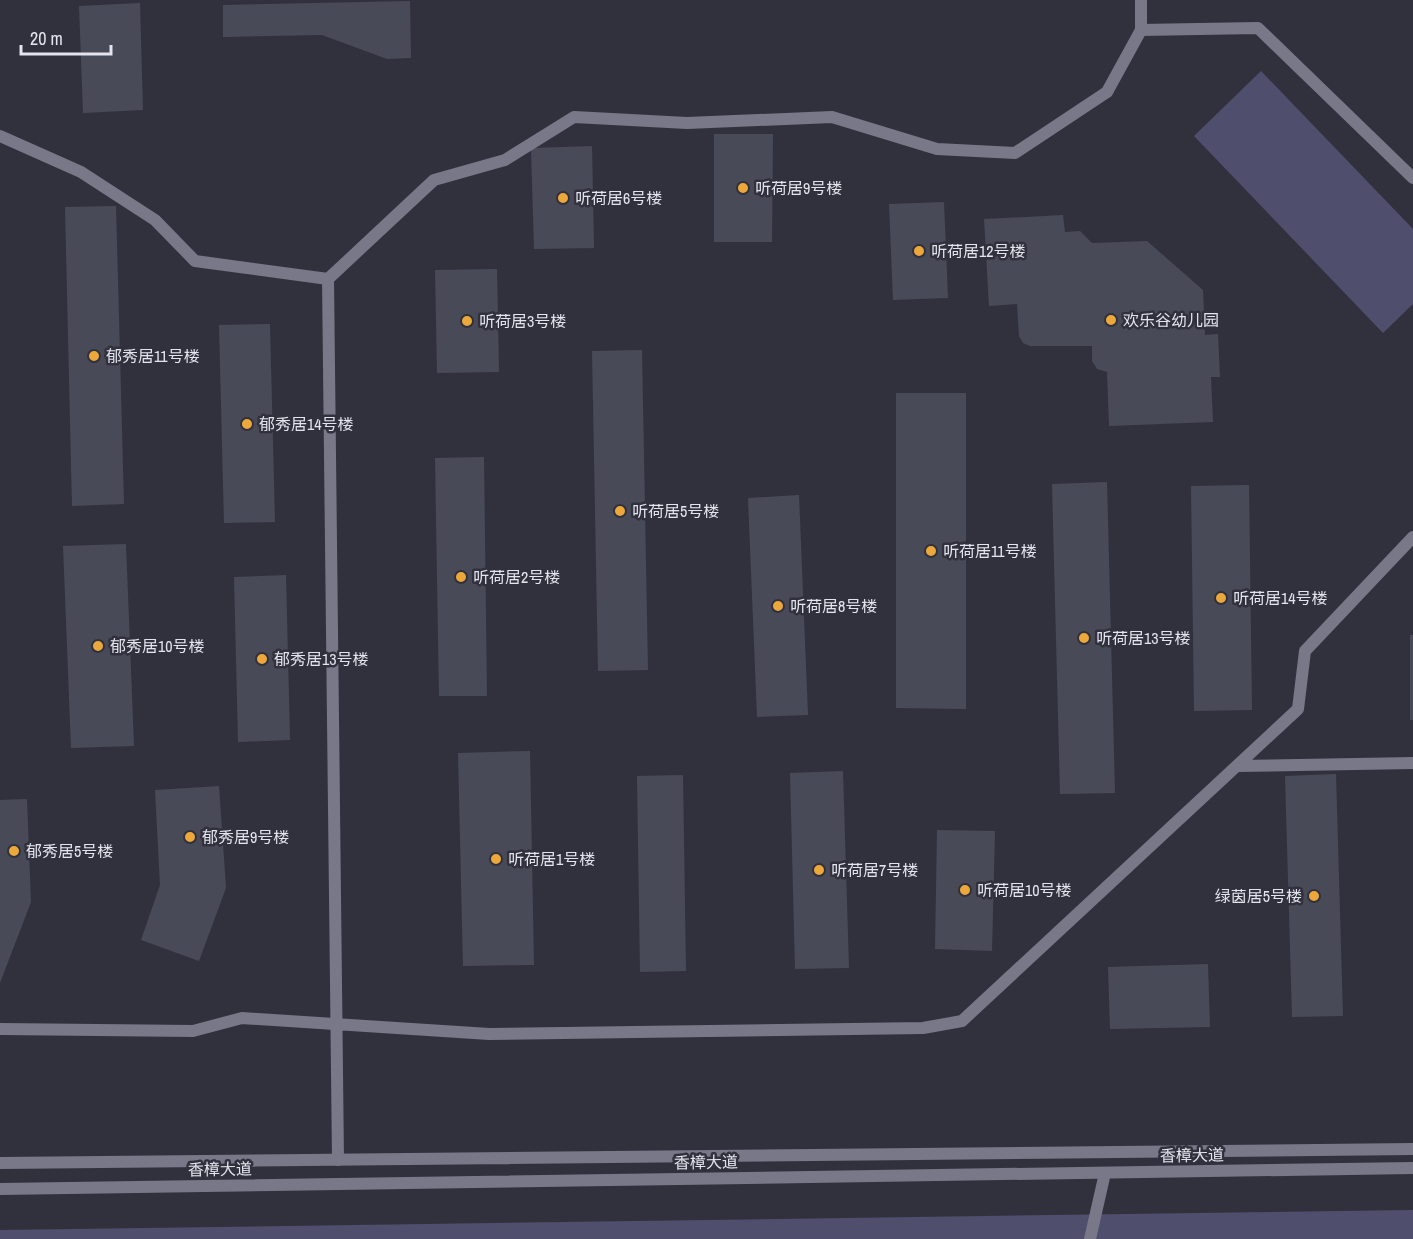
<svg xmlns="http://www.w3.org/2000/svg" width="1413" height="1239" font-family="'Archivo Narrow','Noto Sans SC',sans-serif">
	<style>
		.green { fill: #4f4f6d }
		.building { fill: #494a58 }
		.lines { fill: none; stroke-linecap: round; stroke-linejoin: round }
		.service { stroke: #787888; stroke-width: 12 }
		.minor { stroke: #787888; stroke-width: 12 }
		.tertiary { stroke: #787888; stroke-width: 12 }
		.poi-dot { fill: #eda83b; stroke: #31313e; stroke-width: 2 }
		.labels { text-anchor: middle; stroke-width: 5; stroke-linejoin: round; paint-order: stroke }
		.poi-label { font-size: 16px; fill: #e3e4ed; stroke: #31313e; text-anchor: start }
		.street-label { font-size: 16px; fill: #e3e4ed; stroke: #31313e }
	</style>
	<rect width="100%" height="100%" fill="#31313e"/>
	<!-- green -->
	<path class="green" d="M1261,71L1413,229V304L1383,333L1194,136Z
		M1413,1210V1239H0V1230Z"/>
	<!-- building -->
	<path class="building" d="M410,1L411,58L387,59L322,35L223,37V5Z
		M140,3L143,110L83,113L79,6Z
		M714,134H773L772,242H714Z
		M592,146L594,248L534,249L531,148Z
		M944,202L948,298L893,300L889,204Z
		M116,206L124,504L72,506L65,207Z
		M1063,215L1065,232L1080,231L1092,243L1147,241L1203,290L1205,335L1218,334L1220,377H1211L1213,422L1109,426L1107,372L1097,369L1092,361V346H1030L1023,343L1019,336L1017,304L989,306L984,219Z
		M497,269L499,372L437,373L435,270Z
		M270,324L275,522L224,523L219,325Z
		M642,350L648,670L598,671L592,351Z
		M896,393H966V709L896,708Z
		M484,457L487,696H439L435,458Z
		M1107,482L1115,793L1060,794L1052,484Z
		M1249,485L1252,710L1194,711L1191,486Z
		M799,495L808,715L757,717L748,498Z
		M126,544L134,746L71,748L63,546Z
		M286,575L290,740L238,742L234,577Z
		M1410,635H1413V720H1410Z
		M530,751L534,965L463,966L458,753Z
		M843,771L849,968L795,969L790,773Z
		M1336,774L1343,1016L1292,1017L1285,776Z
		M683,775L686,971L640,972L637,776Z
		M219,786L226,888L199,961L141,940L160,885L155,790Z
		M27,799L31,902L0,983V800Z
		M937,830L995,831L992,951L935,949Z
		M1208,964L1210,1027L1110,1029L1108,967Z"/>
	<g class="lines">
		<!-- service -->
		<path class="service" d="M1090,1239L1105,1173"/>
		<!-- minor -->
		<path class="minor" d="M1141,30L1258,28L1413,178
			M0,136L81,172L155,220L195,261L328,279
			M1237,766L1413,763
			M0,1029L193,1031L242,1018L489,1034L923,1028L962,1021L1298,709L1305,651L1413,537
			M338,1160L328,279L434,180L505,160L574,117L687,123L832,117L937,149L1015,153L1107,92L1141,30V0"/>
		<!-- tertiary -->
		<path class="tertiary" d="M0,1163L1413,1149
			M0,1189L1413,1168"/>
	</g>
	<!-- markers -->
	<g class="poi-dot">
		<circle cx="743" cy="188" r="6"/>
		<circle cx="563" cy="198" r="6"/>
		<circle cx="919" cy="251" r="6"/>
		<circle cx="1111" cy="320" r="6"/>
		<circle cx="467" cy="321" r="6"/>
		<circle cx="94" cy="356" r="6"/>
		<circle cx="247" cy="424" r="6"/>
		<circle cx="620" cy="511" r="6"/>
		<circle cx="931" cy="551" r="6"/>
		<circle cx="461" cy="577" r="6"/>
		<circle cx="1221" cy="598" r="6"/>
		<circle cx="778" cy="606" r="6"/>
		<circle cx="1084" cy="638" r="6"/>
		<circle cx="98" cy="646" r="6"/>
		<circle cx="262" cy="659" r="6"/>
		<circle cx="190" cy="837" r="6"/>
		<circle cx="14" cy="851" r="6"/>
		<circle cx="496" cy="859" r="6"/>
		<circle cx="819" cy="870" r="6"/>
		<circle cx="965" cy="890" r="6"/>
		<circle cx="1314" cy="896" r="6"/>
	</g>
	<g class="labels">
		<!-- poi labels -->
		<g class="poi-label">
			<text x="755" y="194">听荷居9号楼</text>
			<text x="575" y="204">听荷居6号楼</text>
			<text x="931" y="257">听荷居12号楼</text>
			<text x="1123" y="326">欢乐谷幼儿园</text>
			<text x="479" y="327">听荷居3号楼</text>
			<text x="106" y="362">郁秀居11号楼</text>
			<text x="259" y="430">郁秀居14号楼</text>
			<text x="632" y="517">听荷居5号楼</text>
			<text x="943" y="557">听荷居11号楼</text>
			<text x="473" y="583">听荷居2号楼</text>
			<text x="1233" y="604">听荷居14号楼</text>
			<text x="790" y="612">听荷居8号楼</text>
			<text x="1096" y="644">听荷居13号楼</text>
			<text x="110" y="652">郁秀居10号楼</text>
			<text x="274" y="665">郁秀居13号楼</text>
			<text x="202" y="843">郁秀居9号楼</text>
			<text x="26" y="857">郁秀居5号楼</text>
			<text x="508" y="865">听荷居1号楼</text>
			<text x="831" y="876">听荷居7号楼</text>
			<text x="977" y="896">听荷居10号楼</text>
			<text x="1302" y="902" text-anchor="end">绿茵居5号楼</text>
		</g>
		<!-- street labels -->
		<g class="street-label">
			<text transform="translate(1192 1155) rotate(-1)" y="6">香樟大道</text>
			<text transform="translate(706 1162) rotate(-1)" y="6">香樟大道</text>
			<text transform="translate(220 1169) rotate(-1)" y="6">香樟大道</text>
		</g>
	</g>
	<!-- scale -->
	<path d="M21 45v9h90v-9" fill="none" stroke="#e3e4ed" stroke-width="3"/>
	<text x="30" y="45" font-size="18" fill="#e3e4ed" stroke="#31313e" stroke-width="4.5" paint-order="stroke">20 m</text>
</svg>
